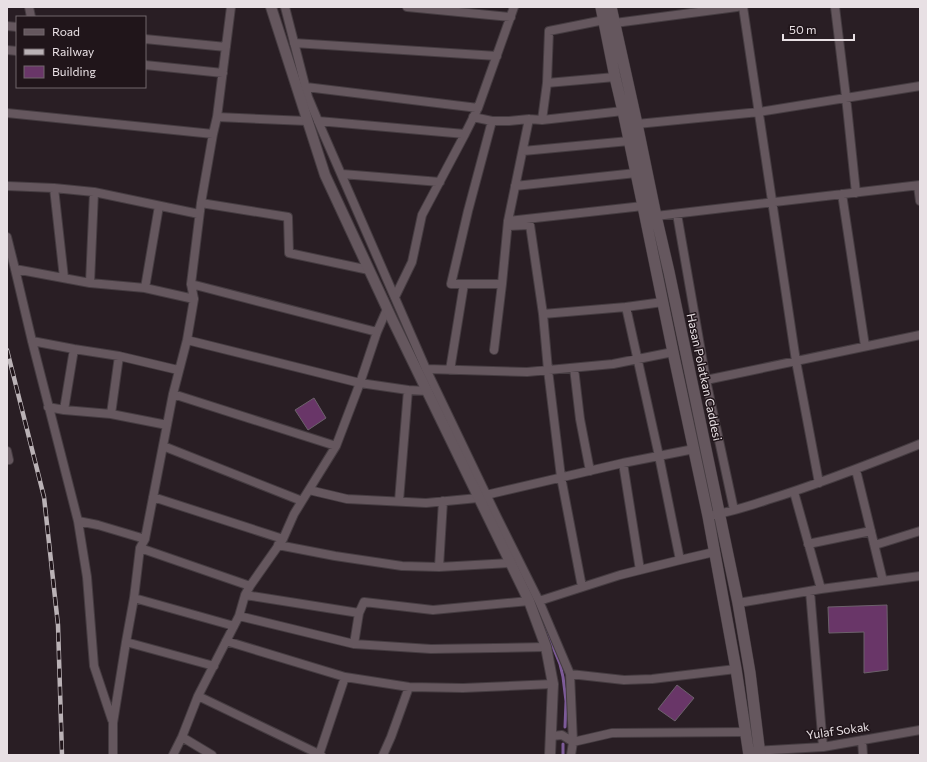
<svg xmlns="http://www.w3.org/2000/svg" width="927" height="762" font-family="Commissioner,sans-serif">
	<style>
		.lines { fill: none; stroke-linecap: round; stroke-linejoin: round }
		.stream { stroke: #7d5b99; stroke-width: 3 }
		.building { fill: #693668; stroke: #6c616b }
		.minor-casing { stroke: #453c41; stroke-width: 10 }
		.tertiary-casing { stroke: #453c41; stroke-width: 12 }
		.secondary-casing { stroke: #453c41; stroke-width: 12 }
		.minor { stroke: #65575e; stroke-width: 8 }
		.tertiary { stroke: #65575e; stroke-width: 10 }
		.secondary { stroke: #65575e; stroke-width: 11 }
		.rail-casing { stroke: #bab2b6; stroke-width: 4.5 }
		.rail { stroke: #20151a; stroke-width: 3; stroke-dasharray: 9; stroke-linecap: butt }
		.labels { text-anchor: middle; stroke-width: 3; stroke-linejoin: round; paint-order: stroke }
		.street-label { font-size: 12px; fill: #e8e0e4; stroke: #20151a }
	</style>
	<rect width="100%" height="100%" fill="#291e24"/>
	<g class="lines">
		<!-- stream -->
		<path class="stream" d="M537,608L560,664L563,677L566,701L565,727
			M563,755V744"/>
	</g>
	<!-- building -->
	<path class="building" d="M314,398L326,418L308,430L295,410Z
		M887,605L888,670L864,673V632L829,633L828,607Z
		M677,685L694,698L675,721L658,709Z"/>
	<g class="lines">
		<!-- minor casing -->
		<g class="minor-casing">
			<path id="minor" d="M29,7L31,17
				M285,7L308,97L321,128L426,369L497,517L539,601L570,674L573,742L571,755
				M407,7L511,17
				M743,7L796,361L819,483
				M835,7L846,97L856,193
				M615,23L737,7
				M7,26L17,27
				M145,39L226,47
				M294,43L497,56
				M7,50L17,51
				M145,65L223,73
				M547,83L615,77
				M306,87L478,108
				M7,113L213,134
				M217,117L307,121
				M473,117L492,121H509L529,119L542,120L623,111
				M542,120L547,83L549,31L604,20
				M318,121L465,134
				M637,124L759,112L920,86
				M523,151L629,141
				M342,174L440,182
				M7,186L54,188L94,192L199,214
				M515,186L636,173
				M918,186L920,201
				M54,188L64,278
				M842,194L865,346
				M201,203L288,217L289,253L369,270
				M677,214L706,380L734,510
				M656,216L920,185
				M508,221L643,206
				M508,226L530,225L543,314L548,370L561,477L582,587
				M7,237L15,269L32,341L78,521L98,525L145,539
				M15,269L90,283L145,288L194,299
				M90,283L94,192
				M191,284L377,332
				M464,284H451L468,211L492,121
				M145,288L159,206
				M395,297L412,262L422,215L465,134L478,108L514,7
				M626,307L659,456L680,560
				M543,314L626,307L663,302
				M187,340L360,383L408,390L399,501
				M32,341L74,349L119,356L178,370
				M494,350L502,284L508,221L529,119
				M574,368L580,419L590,471
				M426,369L527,372L613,364L673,352
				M450,370L464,284H502
				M706,380L920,335
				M408,390L427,391
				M173,394L336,446
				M48,407L64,410L111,414L167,425
				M64,410L74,349
				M111,414L119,356
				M163,446L302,501
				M7,451L9,460H7
				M623,463L640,570
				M856,470L883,581
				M309,490L347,499L426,503L478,498
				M794,492L821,589
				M486,495L623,463L694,449
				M153,497L283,539
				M714,515C732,511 750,506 767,500C819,484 870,464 920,444
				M78,521L87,577L94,666L112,720
				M808,544L871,531
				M278,545L335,556L402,566L439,567L510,563
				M875,545L920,531
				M140,548L250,586
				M439,567L443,501
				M810,591L823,747
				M245,595L359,613L364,602L433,610L529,601
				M134,598L234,626
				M539,601L620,575L680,560L714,552
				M738,603L821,589L920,576
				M239,616L354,644L431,649L546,647
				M226,641L345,677L409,687L463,688L553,684
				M126,642L214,666
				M354,644L359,613
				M570,674L624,680L652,679L736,669
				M198,696L321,755
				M552,736L562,735L573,742L612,733L746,732
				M182,737L212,755
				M862,740L863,755
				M754,751L823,747L920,730
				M113,755V723L126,642L134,598L140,548L145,539L173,394L187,340L194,299L191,284L201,203L213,134L217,117L231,7
				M173,755L182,737L198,696L239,616L245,595L250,586L283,539L294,514L302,501L336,446L360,383L377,332L387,309
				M319,755L345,677
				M383,755L391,737L409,687"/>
		</g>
		<!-- tertiary casing -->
		<g class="tertiary-casing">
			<path id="tertiary" d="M271,7L325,175L392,319L529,601L546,647L553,684L550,755"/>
		</g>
		<!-- secondary casing -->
		<g class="secondary-casing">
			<path id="secondary" d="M601,7L615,77L623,111L643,206L673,352L708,516L736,669L749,755
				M611,7L637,124L656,216L669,272L738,603L750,673L760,755"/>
		</g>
		<!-- minor -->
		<use href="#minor" class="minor"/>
		<!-- tertiary -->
		<use href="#tertiary" class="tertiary"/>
		<!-- secondary -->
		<use href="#secondary" class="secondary"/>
		<!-- rail casing -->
		<g class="rail-casing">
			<path id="rail" d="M7,350L44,497L58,625L62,755"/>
		</g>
		<!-- rail -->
		<use href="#rail" class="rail"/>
	</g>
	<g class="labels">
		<!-- street labels -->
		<g class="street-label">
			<text transform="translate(704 377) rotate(78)" y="4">Hasan Polatkan Caddesi</text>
			<text transform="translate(838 731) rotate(-8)" y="4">Yulaf Sokak</text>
		</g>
	</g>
	<!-- border -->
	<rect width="927" height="762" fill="none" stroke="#e8e0e4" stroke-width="16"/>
	<!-- legend -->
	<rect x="16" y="16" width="130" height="72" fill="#20151a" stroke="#70666b"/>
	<rect x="24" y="29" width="20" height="6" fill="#65575e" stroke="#70666b"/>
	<text x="52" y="36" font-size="12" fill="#e8e0e4">Road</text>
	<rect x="24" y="49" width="20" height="6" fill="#bab2b6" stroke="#70666b"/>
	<text x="52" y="56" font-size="12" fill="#e8e0e4">Railway</text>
	<rect x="24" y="66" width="20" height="12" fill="#693668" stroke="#70666b"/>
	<text x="52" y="76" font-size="12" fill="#e8e0e4">Building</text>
	<!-- scale -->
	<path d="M783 34v6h71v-6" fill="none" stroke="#e8e0e4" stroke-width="2"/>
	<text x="789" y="34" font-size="12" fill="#e8e0e4" stroke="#20151a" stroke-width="3" paint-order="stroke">50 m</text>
</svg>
